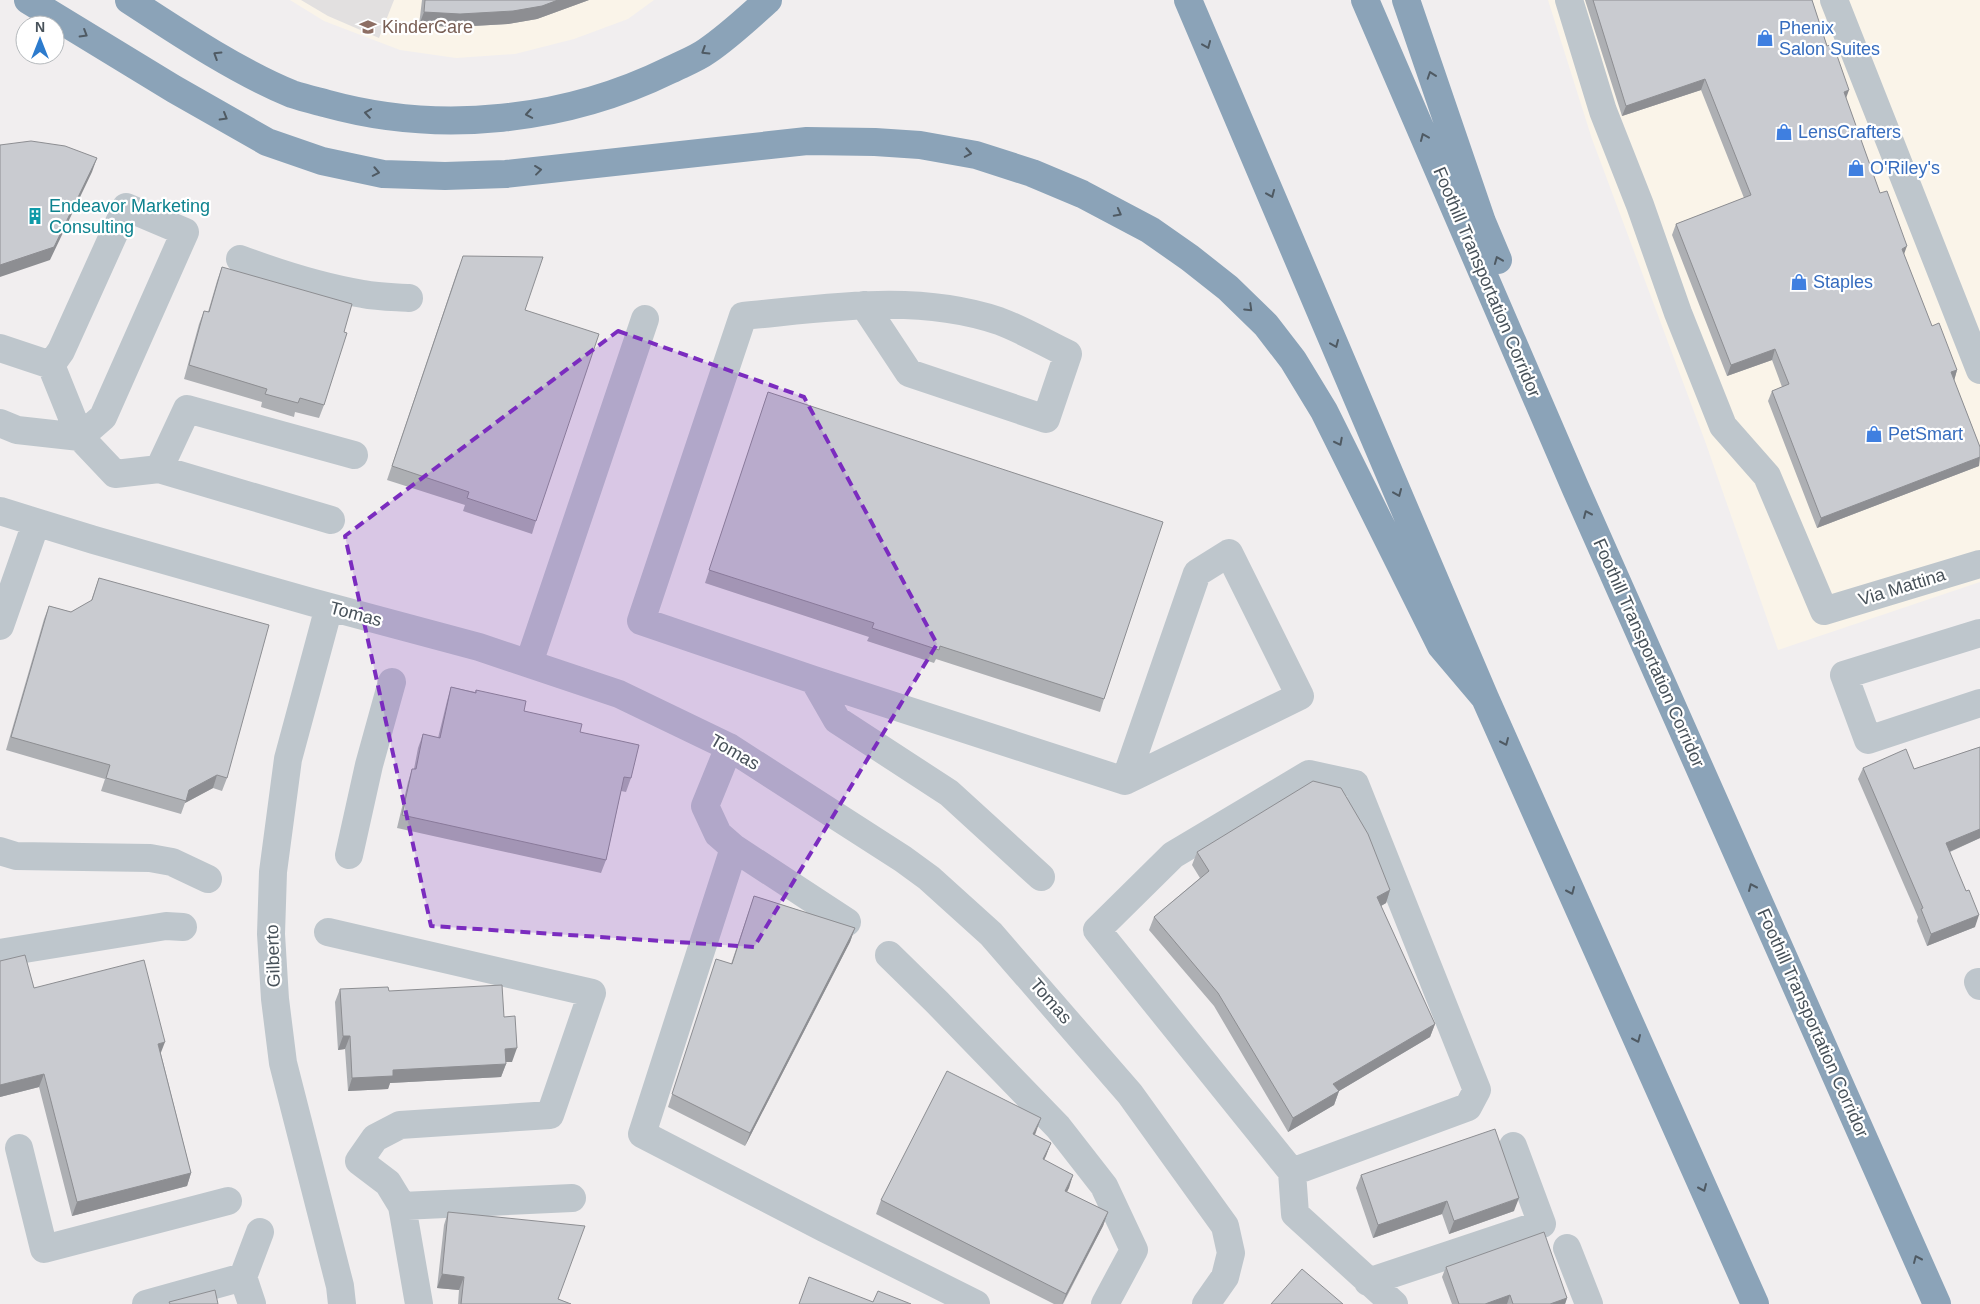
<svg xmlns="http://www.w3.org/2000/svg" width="1980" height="1304" font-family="Helvetica,sans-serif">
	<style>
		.commercial { fill: #faf4e9 }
		.education { fill: #e2e0e0 }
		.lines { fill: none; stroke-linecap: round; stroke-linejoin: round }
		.minor { stroke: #bec6cc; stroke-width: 28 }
		.highway { stroke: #8ba3b8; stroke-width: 28 }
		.wall { fill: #adafb3 }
		.shaded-wall { fill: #8d8e92 }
		.building { fill: #c9cbd0; stroke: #8d8e92 }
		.oneway { stroke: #4f5a63 }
		.marked { fill: #7b2cbf; fill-opacity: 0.2; stroke: #7b2cbf; stroke-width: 4; stroke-dasharray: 10 6; stroke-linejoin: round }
		.labels { text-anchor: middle; stroke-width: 4.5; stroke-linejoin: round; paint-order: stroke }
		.education-label { font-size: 18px; fill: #785e54; stroke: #fff; text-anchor: start }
		.shop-label { font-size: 18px; fill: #366cbe; stroke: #fff; text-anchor: start }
		.culture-label { font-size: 18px; fill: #0d838f; stroke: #fff; text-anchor: start }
		.street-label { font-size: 18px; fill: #48525a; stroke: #fff }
	</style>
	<rect width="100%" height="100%" fill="#f1eeef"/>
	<!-- commercial -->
	<path class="commercial" d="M290,0H654L628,19L574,39L515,54L456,58L400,50L324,21Z
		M1548,0H1980V582L1778,650L1705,441L1592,139Z"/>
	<!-- education -->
	<path class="education" d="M301,0H394L379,38L328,16Z"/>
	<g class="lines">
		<!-- minor -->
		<path class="minor" d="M1569,0L1603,111L1640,205L1678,313L1723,426L1767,476L1824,611L1980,564
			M1834,0L1980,370
			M240,259C280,274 321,287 363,294C378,297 394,297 409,298
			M864,305L909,373L1046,419L1068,354C1045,343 1023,330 999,321C916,293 828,308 743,316L641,621L814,680L1125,781L1300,696L1229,553L1197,573L1125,781
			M0,348L51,365L61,351L126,207L185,232L103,417L80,437L17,430L0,423
			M51,365L80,437L115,474L159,469L331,520
			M159,469L187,409L354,455
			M0,511L94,540L311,602L479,647L619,694L729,747L903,859L929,878L991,934L1130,1094L1225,1226L1231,1253L1225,1277L1206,1304
			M329,607L288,759L273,872L271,934L275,999L283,1063L340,1286L342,1304
			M0,626L36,523
			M1980,633L1844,675L1868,740L1980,703
			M529,663L645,319
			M814,680L837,720L949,793L1041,877
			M729,747L705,806L718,834L734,848L847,922
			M1309,774L1355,784L1477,1090L1468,1107L1292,1172L1097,930L1173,855Z
			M734,848L642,1134L824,1228L976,1304
			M0,851L16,856L150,858L172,862L208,879
			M349,855L369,765L392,682
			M328,932L592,993L550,1115L400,1125L375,1138L359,1161L388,1183L402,1206L419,1304
			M0,953L166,926L183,927
			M889,955L937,1002L1058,1127L1104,1186L1134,1250L1105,1304
			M1978,982L1980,986
			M19,1148L44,1249L228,1201
			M1292,1172L1295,1214L1394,1304
			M402,1206L572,1198
			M1567,1248L1589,1304
			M1368,1282L1542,1224L1513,1146
			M146,1304L243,1277
			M252,1304L243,1277L260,1232"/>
		<!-- highway -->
		<path class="highway" d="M28,0L174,89L267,142L322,161L383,174L445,176L506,174L807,141L875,142L920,145L976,155L1032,173L1082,194L1150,230L1190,258L1228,288L1266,325L1293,360L1324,411L1441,646L1485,698
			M129,0C178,32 238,72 292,94C304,98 317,101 328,104C441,135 566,121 670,70C682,64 696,59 707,51C729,36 748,18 768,0
			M1188,0L1485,698L1755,1304
			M1365,0L1575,487L1937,1304
			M1406,0L1482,222L1498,260"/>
	</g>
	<!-- wall -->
	<path class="wall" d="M422,0H589L537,19L508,24L455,27L419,25Z
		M1585,0H1812L1827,46L1880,193L1932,326L1957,370L1954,380L1980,447L1979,466L1817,528L1768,401L1772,391L1782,387L1772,360L1727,376L1672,235L1676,224L1744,198L1701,90L1622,116Z
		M222,267L324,405L319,418L295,412L294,417L261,407L262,402L184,379L199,324L204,311L208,312L217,281Z
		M458,269L525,310L536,521L532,534L463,511L465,505L387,480Z
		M768,392L1104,699L1100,712L936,659L934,663L867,641L869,637L705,583Z
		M99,578L227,778L222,791L213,788L185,803L181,814L101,791L105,779L6,750L44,619L49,606L71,612L91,601Z
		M451,687L475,692L476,690L524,711L580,732L631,778L626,792L621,791L606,860L601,873L397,828L408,782L412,769H414L418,748L423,734L438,738L447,701Z
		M1980,747V838L1950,852L1975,927L1927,946L1917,921L1918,917L1858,779L1863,768L1914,769Z
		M1197,852L1390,890L1386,903L1381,906L1435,1024L1430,1037L1339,1091L1334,1105L1288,1132L1214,1006L1149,930L1154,917L1200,878L1192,865Z
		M754,896L855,928L850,942L745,1146L668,1107L716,959L731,964Z
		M0,961L34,988L161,1054L191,1173L187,1186L72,1216L39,1087L0,1097Z
		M340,989L389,991L504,1017L512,1062H506V1064L501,1077L390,1083L388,1089L348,1091L345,1049L338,1050L335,1002Z
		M1036,1132L1035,1135L1051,1143L1044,1160L1073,1175L1067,1192L1108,1212L1103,1226L1063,1304H1054L876,1214L881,1200Z
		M1361,1175L1514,1211L1449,1234L1442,1214L1373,1238L1356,1188Z
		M448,1212L558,1299L571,1304H458L459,1290L437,1288L444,1225Z
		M1446,1267L1567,1298L1565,1304H1452L1442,1277Z"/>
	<!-- shaded-wall -->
	<path class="shaded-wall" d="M558,0H589L537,19L508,24L455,27L419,25L424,12Z
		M1705,79L1701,90L1622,116L1626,106Z
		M1849,90L1845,101L1844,92Z
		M97,158L92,172L50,260L0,277V265Z
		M1907,246L1903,257L1902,249Z
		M1775,349L1772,360L1727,376L1731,365Z
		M1957,370L1954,381L1951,372Z
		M1980,457L1979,466L1817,528L1821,518Z
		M217,775L213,788L185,803L189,790Z
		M1980,829V838L1942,855L1946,843Z
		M1390,890L1386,903L1372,911L1377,897Z
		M1979,915L1975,927L1927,946L1931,934Z
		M855,928L850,942L745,1146L750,1133Z
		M1435,1024L1430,1037L1329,1097L1333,1084Z
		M343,1036H350L345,1049L338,1050Z
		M165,1042L160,1055L158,1044Z
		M517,1048L512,1062H500L505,1049Z
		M506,1064L501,1077L390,1083L388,1089L348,1091L352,1078L393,1070Z
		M44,1074L39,1087L0,1097V1085Z
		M1339,1091L1334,1105L1288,1132L1293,1118Z
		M1041,1118L1036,1132L1028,1147L1033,1134Z
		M1051,1143L1046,1156L1038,1172L1043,1159Z
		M191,1173L187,1186L72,1216L77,1202Z
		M1073,1175L1069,1188L1060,1205L1065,1191Z
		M1519,1198L1514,1211L1449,1234L1454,1221Z
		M1447,1201L1442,1214L1373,1238L1378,1225Z
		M1108,1212L1103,1226L1062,1304L1066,1294Z
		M442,1274L464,1277L459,1290L437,1288Z
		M1510,1295L1507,1304H1485Z
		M1567,1298L1565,1304H1550Z"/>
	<!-- building -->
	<path class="building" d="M425,0H558L542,6L513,11L460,14L424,12Z
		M1593,0H1812L1827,46L1833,44L1849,90L1844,92L1880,193L1887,191L1907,246L1902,249L1932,326L1939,323L1957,370L1951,372L1980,447V457L1821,518L1772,391L1789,384L1775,349L1731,365L1676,224L1751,195L1705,79L1626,106Z
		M31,141L65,146L97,158L54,247L0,265V145Z
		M463,256L543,257L525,310L599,334L536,521L467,498L469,492L392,466Z
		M222,267L352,304L344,332L347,333L324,405L300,398L298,403L265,394L267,389L189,365L204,311L209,312Z
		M768,392L1163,522L1104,699L940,646L939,650L872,628L874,623L709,570Z
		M99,578L269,625L227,778L217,775L189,790L186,801L106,778L110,765L11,737L49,606L71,612L92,600Z
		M451,687L476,693V690L526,701L524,711L582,724L580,732L639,745L631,778L624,777L606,860L402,815L412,769H416L423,734L440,738Z
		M1980,747V829L1946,843L1966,891L1969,890L1979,915L1931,934L1921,909L1923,908L1863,768L1906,749L1914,769Z
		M1313,781L1341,788L1368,834L1390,890L1377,897L1435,1024L1333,1084L1339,1091L1293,1118L1218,993L1154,917L1209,871L1197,852Z
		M754,896L855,928L750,1133L672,1094L716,959L732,964Z
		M25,955L34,988L144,960L165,1042L158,1044L191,1173L77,1202L44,1074L0,1085V961Z
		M502,985L504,1017L515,1016L517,1048L505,1049L506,1064L393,1070V1076L352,1078L350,1036H343L340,989L388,987L389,991Z
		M947,1071L1041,1118L1033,1134L1051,1143L1043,1159L1073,1175L1065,1191L1108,1212L1066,1294L881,1200Z
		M1495,1129L1519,1198L1454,1221L1447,1201L1378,1225L1361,1175Z
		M448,1212L585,1226L558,1299L571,1304H461L464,1277L442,1274Z
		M1544,1232L1567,1298L1550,1304H1513L1510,1295L1485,1304H1459L1446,1267Z
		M1302,1269L1343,1304H1271Z
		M809,1277L873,1302L878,1291L911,1304H799Z
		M215,1290L218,1304H170L169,1302Z"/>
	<!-- one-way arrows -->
	<defs><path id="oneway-chevron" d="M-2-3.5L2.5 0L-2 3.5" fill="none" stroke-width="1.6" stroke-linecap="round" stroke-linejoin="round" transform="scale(1.25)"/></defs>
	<g class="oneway">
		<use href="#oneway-chevron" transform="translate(84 34) rotate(31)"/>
		<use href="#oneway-chevron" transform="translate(1207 45) rotate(67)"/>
		<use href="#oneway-chevron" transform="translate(705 51) rotate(148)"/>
		<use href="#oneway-chevron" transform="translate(217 55) rotate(-148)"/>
		<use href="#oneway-chevron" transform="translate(1431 75) rotate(-109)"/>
		<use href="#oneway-chevron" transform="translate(368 113) rotate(-171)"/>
		<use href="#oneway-chevron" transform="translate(529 114) rotate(170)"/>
		<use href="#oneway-chevron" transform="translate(224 117) rotate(30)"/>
		<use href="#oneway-chevron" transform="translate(1424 137) rotate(-113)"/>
		<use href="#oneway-chevron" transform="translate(968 153) rotate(10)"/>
		<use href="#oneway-chevron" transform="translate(538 170) rotate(-7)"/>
		<use href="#oneway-chevron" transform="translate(376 172) rotate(11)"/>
		<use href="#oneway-chevron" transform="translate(1271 194) rotate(67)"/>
		<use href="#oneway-chevron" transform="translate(1118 213) rotate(28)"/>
		<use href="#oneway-chevron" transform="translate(1498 260) rotate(-112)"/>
		<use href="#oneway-chevron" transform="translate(1249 308) rotate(44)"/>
		<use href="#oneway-chevron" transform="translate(1335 344) rotate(67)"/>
		<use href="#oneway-chevron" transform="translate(1339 442) rotate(63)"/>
		<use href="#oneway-chevron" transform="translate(1398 493) rotate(67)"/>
		<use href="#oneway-chevron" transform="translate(1587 514) rotate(-114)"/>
		<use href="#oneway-chevron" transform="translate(1505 742) rotate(66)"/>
		<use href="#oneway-chevron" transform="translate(1752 887) rotate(-114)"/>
		<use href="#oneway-chevron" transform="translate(1571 891) rotate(66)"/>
		<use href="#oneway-chevron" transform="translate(1637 1039) rotate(66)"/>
		<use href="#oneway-chevron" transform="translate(1703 1188) rotate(66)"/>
		<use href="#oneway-chevron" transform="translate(1917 1259) rotate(-114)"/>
	</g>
	<!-- marked area -->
	<path class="marked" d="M618,331L804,397L937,644L754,947L431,926L345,536Z"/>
	<!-- icons -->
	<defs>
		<g id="school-bare" transform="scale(1.35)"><path d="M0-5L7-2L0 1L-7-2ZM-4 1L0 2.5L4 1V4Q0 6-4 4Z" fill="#8d6e63" stroke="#fff" stroke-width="2.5" paint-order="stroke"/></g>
		<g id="shop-bare" transform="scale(1.35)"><path d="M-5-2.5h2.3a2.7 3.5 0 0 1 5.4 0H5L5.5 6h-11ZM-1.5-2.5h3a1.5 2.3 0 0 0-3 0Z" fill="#3f7fe0" stroke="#fff" stroke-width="2.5" paint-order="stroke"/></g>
		<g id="building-bare" transform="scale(1.35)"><path d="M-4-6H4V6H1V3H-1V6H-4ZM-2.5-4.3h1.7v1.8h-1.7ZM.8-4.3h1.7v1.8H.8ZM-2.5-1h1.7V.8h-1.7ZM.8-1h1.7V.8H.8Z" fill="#0f9aa8" stroke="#fff" stroke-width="2.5" paint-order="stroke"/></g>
	</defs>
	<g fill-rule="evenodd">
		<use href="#school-bare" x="368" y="27"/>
		<use href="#shop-bare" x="1765" y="38"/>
		<use href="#shop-bare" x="1784" y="132"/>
		<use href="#shop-bare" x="1856" y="168"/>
		<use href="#building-bare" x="35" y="216"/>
		<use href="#shop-bare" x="1799" y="282"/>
		<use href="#shop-bare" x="1874" y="434"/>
	</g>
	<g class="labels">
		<!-- education labels -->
		<g class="education-label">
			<text x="382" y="33">KinderCare</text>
		</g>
		<!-- shop labels -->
		<g class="shop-label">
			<text x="1779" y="34">Phenix<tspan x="1779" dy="21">Salon Suites</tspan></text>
			<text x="1798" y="138">LensCrafters</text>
			<text x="1870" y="174">O'Riley's</text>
			<text x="1813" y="288">Staples</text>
			<text x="1888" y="440">PetSmart</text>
		</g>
		<!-- culture labels -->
		<g class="culture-label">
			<text x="49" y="212">Endeavor Marketing<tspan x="49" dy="21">Consulting</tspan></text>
		</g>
		<!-- street labels -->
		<g class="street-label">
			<text transform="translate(1487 282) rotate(67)" y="6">Foothill Transportation Corridor</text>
			<text transform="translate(1902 587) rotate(-17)" y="6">Via Mattina</text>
			<text transform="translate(356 614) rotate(15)" y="6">Tomas</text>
			<text transform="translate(1649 653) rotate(66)" y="6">Foothill Transportation Corridor</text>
			<text transform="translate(735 752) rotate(30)" y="6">Tomas</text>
			<text transform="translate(273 956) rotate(-92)" y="6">Gilberto</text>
			<text transform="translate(1051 1001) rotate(49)" y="6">Tomas</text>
			<text transform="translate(1813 1023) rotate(66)" y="6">Foothill Transportation Corridor</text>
		</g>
	</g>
	<!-- north arrow -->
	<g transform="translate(40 40)"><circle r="24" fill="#ffffff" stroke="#b6babd"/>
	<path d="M0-4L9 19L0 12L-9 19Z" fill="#2c7bcd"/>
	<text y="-8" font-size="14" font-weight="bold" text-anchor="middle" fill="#48525a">N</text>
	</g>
</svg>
